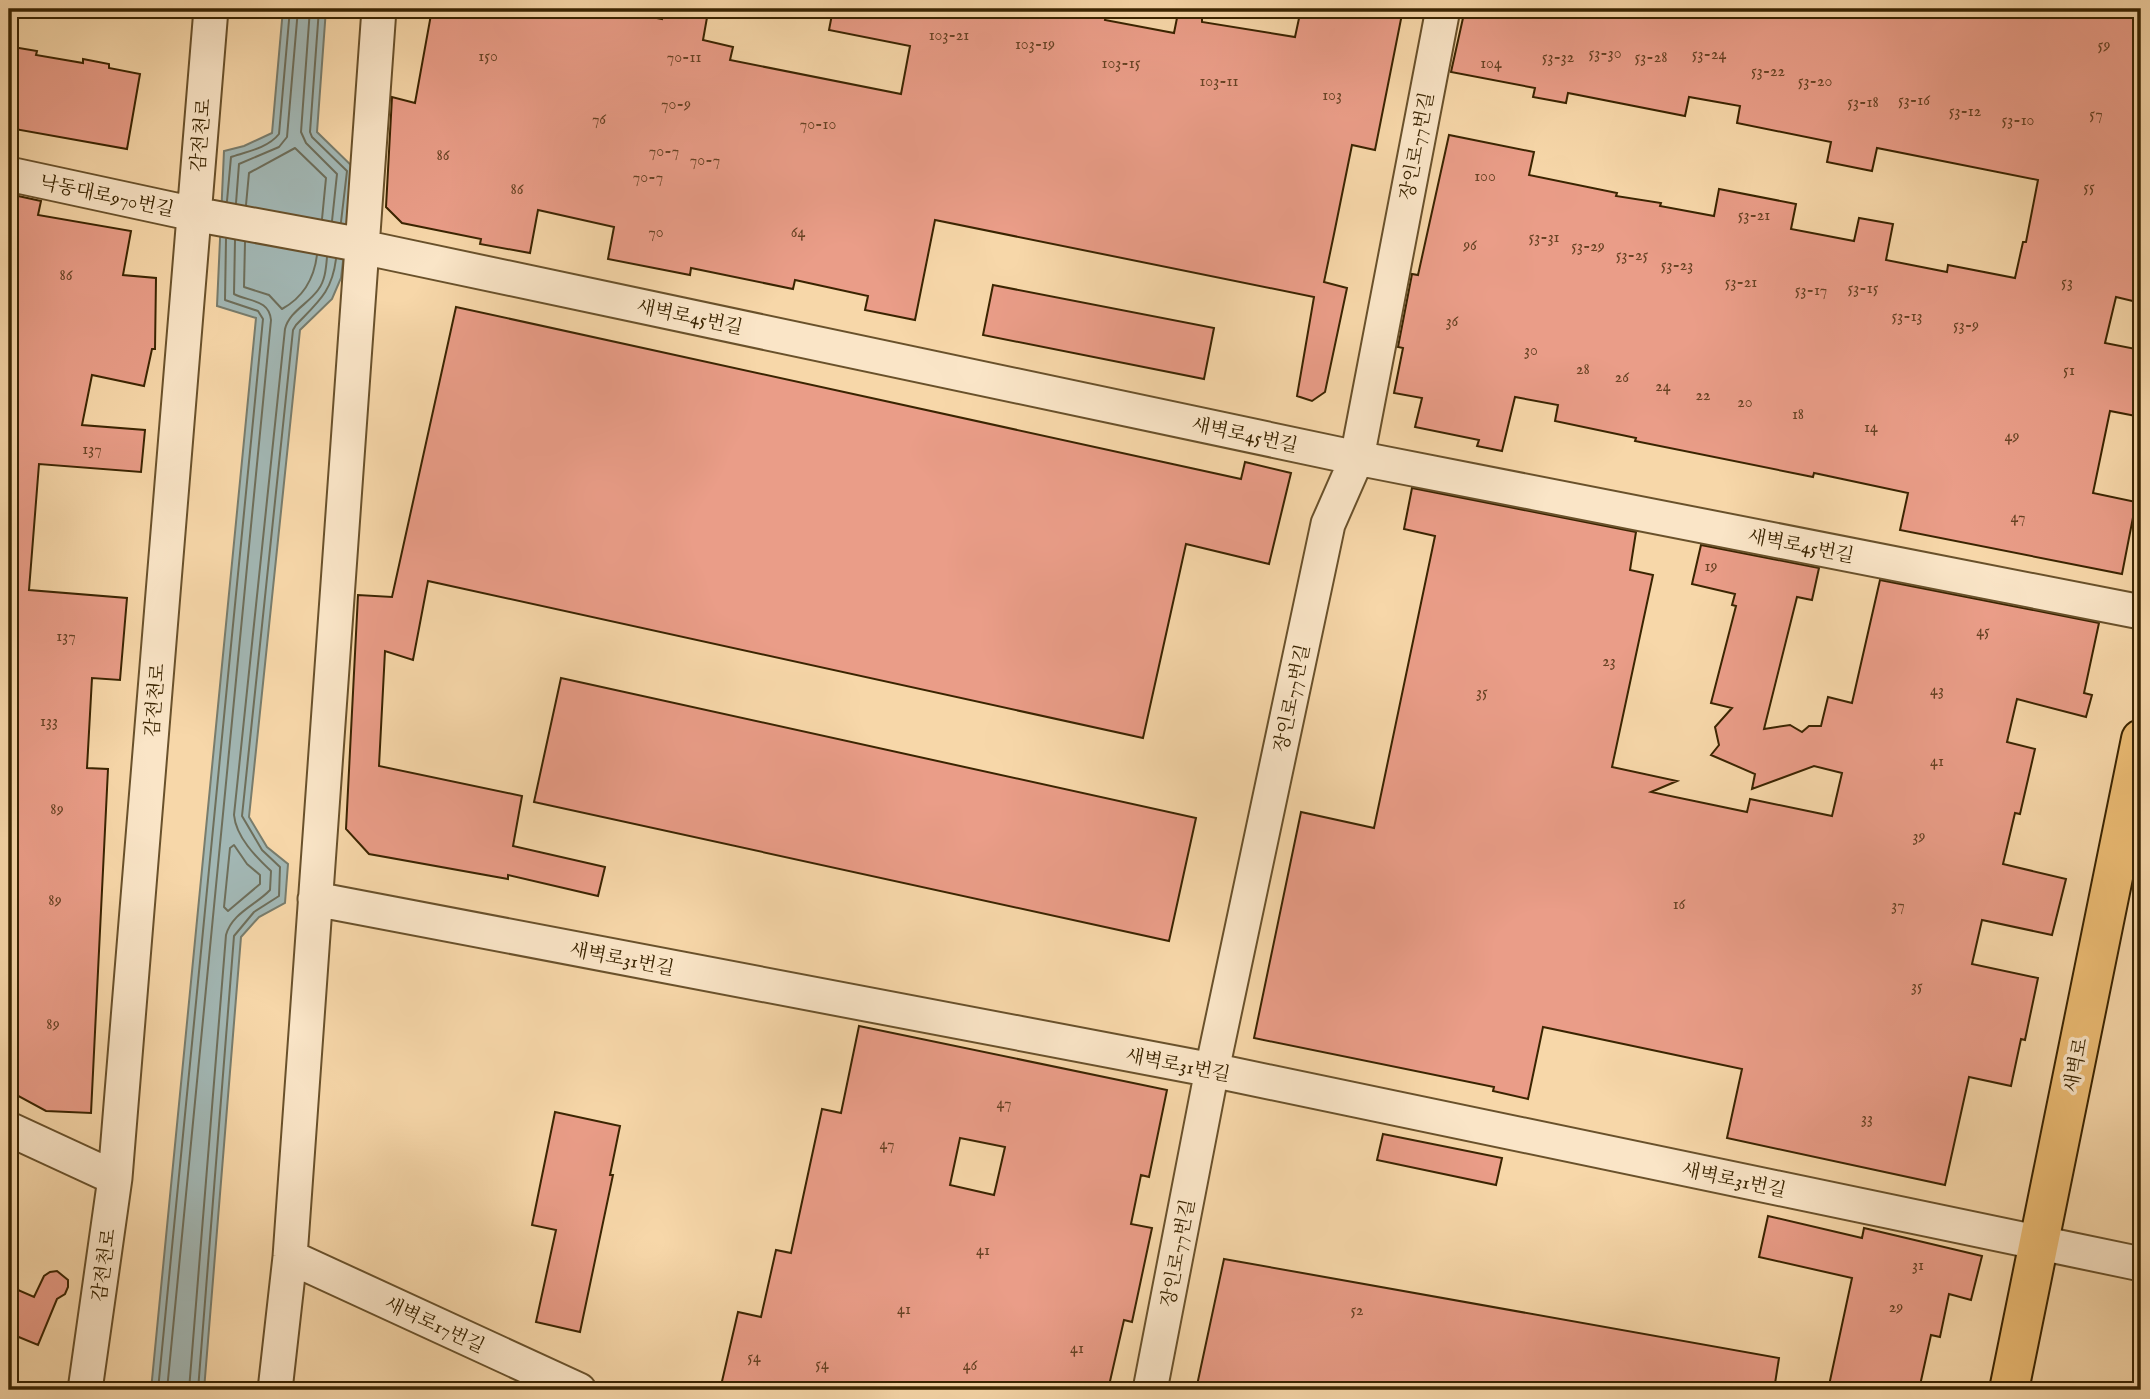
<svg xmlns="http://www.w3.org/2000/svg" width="2150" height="1399" font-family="'IM FELL English','Noto Serif KR',serif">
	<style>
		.water { fill: #a2b7b4; stroke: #787c6c; stroke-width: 2 }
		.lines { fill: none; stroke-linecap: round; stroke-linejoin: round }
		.shore { stroke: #6e6e5a; stroke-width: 2 }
		.building { fill: #ea9d88; stroke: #3a2401; stroke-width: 2; fill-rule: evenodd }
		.minor-casing { stroke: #69512b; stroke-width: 37 }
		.major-casing { stroke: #3a2401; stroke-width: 42 }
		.minor { stroke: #fae5c7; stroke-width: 33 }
		.major { stroke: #ecbc74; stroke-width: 38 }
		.labels { text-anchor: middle; stroke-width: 7; stroke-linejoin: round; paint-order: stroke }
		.number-label { font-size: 16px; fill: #664223 }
		.street-label { font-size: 19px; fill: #3a2401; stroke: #fae5c7 }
	</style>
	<rect width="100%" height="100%" fill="#f7d7a9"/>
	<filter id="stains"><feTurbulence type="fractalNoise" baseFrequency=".00286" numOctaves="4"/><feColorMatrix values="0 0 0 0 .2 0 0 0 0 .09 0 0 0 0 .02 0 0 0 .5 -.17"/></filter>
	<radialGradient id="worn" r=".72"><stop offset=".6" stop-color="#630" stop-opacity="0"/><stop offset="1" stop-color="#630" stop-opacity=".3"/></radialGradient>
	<!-- water -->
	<path class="water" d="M283,9H326L317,132L354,168L341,278L332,299L300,330L249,817L267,847L288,864L285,903L259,917L241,937L204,1390H151L256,318L217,306L224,151L244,146L272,133Z"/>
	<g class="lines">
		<!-- shore -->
		<path class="shore" d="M310,9L301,132L306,143L337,174L332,221
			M319,9L310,132L312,137L347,171L341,222
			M227,201L231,157C246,152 268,148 279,134L290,9
			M236,203L239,164L279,147L287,137L298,9
			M246,205L249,173L295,148L326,178L322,219
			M245,242L244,287L269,295L282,309C302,298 314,279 317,255
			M234,845L247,864L260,875V884L228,911L224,907L230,848Z
			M158,1390L263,319L258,311L225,300L226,239
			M167,1390L271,320C269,299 249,302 234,294L235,240
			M189,1390L226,935C232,913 256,905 270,890L271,871C256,857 236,837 234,815L285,329C289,312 308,304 318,290C325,281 326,269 327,257
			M198,1390L234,936L254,912L279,896L280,867L262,850L242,816L293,330L296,325C318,302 332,292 336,259"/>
	</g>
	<!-- building -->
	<path class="building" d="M432,9H529L569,16L571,9H612L662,19L664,9H694L708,12L703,40L733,47L730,60L901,94L910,46L829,30L833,9H1107L1105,20L1174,33L1178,13L1202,17V22L1295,37L1301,9H1403L1375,150L1352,145L1334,234L1324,282L1347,288L1325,392L1312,401L1297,396L1314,297L935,220L915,320L865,310L868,296L795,280L793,289L691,268L690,275L608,259L614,227L538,210L530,253L480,244L481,239L402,223L386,207L392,97L415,103Z
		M1465,9H2141V303L2116,297L2105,343L2141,350V417L2110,411L2093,493L2136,502L2122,574L1900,530L1908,493L1814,473L1813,477L1635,441L1636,438L1555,421L1558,405L1515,397L1502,451L1477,446L1479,440L1415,427L1422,398L1394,393L1403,348L1398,347L1412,274L1418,275L1449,135L1534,152L1529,175L1617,193L1616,196L1661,203L1660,206L1714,216L1719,189L1796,204L1791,229L1854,241L1859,218L1893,224L1886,260L1947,272L1948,265L2015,278L2023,242H2026L2038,180L1877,148L1872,171L1827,162L1831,142L1737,123L1740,106L1689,97L1685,116L1568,93L1566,103L1533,97L1535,88L1451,72Z
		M13,47L37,51L36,55L83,63V59L109,64V68L140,74L127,149L9,128V50L12,51Z
		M9,194L41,201L38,215L131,231L123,275L156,278L155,349H152L144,386L92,375L82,425L145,430L141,472L39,464L29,590L127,598L120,680L92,678L87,768L108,769L91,1113L46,1111L9,1091Z
		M993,285L1214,328L1204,379L983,335Z
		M456,307L1241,479L1245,462L1291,473L1269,564L1186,544L1143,738L428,581L413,660L385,651L379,766L522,796L513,846L605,867L598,896L508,875V879L369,854L346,829L358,595L392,597Z
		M1412,488L1636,532L1630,570L1653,575L1612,767L1677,781L1651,792L1747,812L1750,799L1832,816L1842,773L1814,766L1752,789L1755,774L1711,755L1719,745L1715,727L1732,708L1711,703L1736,606L1732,605L1735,594L1692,584L1701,545L1819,568L1812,600L1797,597L1764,729L1790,725L1802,732L1809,726H1821L1828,697L1852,703L1880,580L2099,623L2084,693L2092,695L2086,717L2017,699L2007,742L2035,749L2020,814L2015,813L2003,864L2066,879L2052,935L1982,920L1972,964L2038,978L2025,1040L2021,1039L2011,1086L1969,1077L1945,1185L1727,1138L1742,1069L1543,1027L1528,1099L1493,1091L1494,1087L1254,1038L1301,812L1374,828L1435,536L1404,529Z
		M561,678L1196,818L1169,941L534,802Z
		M859,1026L1167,1090L1149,1177L1141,1175L1131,1224L1152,1228L1132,1322L1124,1320L1108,1390H720L738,1312L761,1317L776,1250L791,1253L822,1109L841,1113ZM960,1138L1005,1147L994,1195L950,1185Z
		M555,1112L620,1126L610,1175H613L580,1332L536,1322L556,1230L532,1225Z
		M1383,1134L1502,1158L1496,1185L1377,1160Z
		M1768,1216L1862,1238L1864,1228L1982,1256L1971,1300L1949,1294L1940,1337L1931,1335L1919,1390H1828L1852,1278L1759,1257Z
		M1224,1259L1779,1358L1774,1390H1196Z
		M57,1271L68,1280V1287L65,1294L57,1299L38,1345L9,1333V1286L34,1297L44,1276L50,1272Z"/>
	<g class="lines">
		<!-- minor casing -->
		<g class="minor-casing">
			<path id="minor" d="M9,174L194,214L351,243L362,247L1357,458L2141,612
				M315,899L1212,1070L2141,1264
				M9,1129L115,1178
				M290,1257L579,1390
				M85,1390L115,1178L211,9
				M275,1390L290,1257L379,9
				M1150,1390L1212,1070L1328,524L1357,458L1443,9"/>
		</g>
		<!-- major casing -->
		<g class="major-casing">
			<path id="major" d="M2009,1390L2141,739"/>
		</g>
		<!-- minor -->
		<use href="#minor" class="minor"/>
		<!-- major -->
		<use href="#major" class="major"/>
	</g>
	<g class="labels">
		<!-- number labels -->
		<g class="number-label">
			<text x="949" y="40">103-21</text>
			<text x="1035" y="49">103-19</text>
			<text x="2104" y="50">59</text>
			<text x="1605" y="58">53-30</text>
			<text x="1709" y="59">53-24</text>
			<text x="488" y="61">150</text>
			<text x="684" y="62">70-11</text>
			<text x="1558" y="62">53-32</text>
			<text x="1651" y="62">53-28</text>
			<text x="1121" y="68">103-15</text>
			<text x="1491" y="68">104</text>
			<text x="1768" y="76">53-22</text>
			<text x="1219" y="86">103-11</text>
			<text x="1815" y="86">53-20</text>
			<text x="1332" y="100">103</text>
			<text x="1914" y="105">53-16</text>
			<text x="1863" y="107">53-18</text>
			<text x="676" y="109">70-9</text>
			<text x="1965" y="116">53-12</text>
			<text x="2096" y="119">57</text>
			<text x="599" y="124">76</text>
			<text x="2018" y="125">53-10</text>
			<text x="818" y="129">70-10</text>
			<text x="664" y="156">70-7</text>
			<text x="443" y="160">86</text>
			<text x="705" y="165">70-7</text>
			<text x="1485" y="181">100</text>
			<text x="648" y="182">70-7</text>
			<text x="2089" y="192">55</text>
			<text x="517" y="194">86</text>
			<text x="1754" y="220">53-21</text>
			<text x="656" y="237">70</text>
			<text x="798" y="237">64</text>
			<text x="1544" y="242">53-31</text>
			<text x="1470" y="250">96</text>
			<text x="1588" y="251">53-29</text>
			<text x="1632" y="260">53-25</text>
			<text x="1677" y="270">53-23</text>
			<text x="66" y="280">86</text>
			<text x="1741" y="287">53-21</text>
			<text x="2067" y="287">53</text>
			<text x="1863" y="293">53-15</text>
			<text x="1811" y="295">53-17</text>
			<text x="1907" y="321">53-13</text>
			<text x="1452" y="326">36</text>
			<text x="1966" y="330">53-9</text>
			<text x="1531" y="355">30</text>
			<text x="1583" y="374">28</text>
			<text x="2069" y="375">51</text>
			<text x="1622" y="382">26</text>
			<text x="1663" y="391">24</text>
			<text x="1703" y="400">22</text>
			<text x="1745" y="407">20</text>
			<text x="1798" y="419">18</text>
			<text x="1871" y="432">14</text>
			<text x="2012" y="441">49</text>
			<text x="92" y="454">137</text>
			<text x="2018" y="522">47</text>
			<text x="1711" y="571">19</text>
			<text x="1983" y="636">45</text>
			<text x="66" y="641">137</text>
			<text x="1609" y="666">23</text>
			<text x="1937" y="695">43</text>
			<text x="1482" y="697">35</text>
			<text x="49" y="726">133</text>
			<text x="1937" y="766">41</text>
			<text x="57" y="814">89</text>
			<text x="1919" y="841">39</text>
			<text x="55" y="905">89</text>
			<text x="1679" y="909">16</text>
			<text x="1898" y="910">37</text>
			<text x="1917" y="991">35</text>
			<text x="53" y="1029">89</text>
			<text x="1004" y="1108">47</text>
			<text x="1867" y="1123">33</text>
			<text x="887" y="1149">47</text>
			<text x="983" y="1255">41</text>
			<text x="1918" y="1270">31</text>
			<text x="1896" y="1312">29</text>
			<text x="904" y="1314">41</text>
			<text x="1357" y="1315">52</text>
			<text x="1077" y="1353">41</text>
			<text x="754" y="1362">54</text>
			<text x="822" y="1369">54</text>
			<text x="970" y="1370">46</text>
		</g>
		<!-- street labels -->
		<g class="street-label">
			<text transform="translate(200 135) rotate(-85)" y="7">감전천로</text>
			<text transform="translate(1416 146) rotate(-79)" y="7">장인로77번길</text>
			<text transform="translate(107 195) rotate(12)" y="7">낙동대로970번길</text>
			<text transform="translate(690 316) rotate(12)" y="7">새벽로45번길</text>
			<text transform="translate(1245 434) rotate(12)" y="7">새벽로45번길</text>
			<text transform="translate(1801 545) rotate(11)" y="7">새벽로45번길</text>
			<text transform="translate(1291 698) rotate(-78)" y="7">장인로77번길</text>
			<text transform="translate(154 700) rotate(-85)" y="7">감전천로</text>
			<text transform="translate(622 958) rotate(11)" y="7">새벽로31번길</text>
			<text transform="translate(1178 1064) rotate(11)" y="7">새벽로31번길</text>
			<text transform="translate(2075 1065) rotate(-79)" y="7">새벽로</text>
			<text transform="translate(1734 1179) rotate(12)" y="7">새벽로31번길</text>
			<text transform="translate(1177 1253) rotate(-79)" y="7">장인로77번길</text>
			<text transform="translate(103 1265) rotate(-82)" y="7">감전천로</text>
			<text transform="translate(435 1324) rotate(25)" y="7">새벽로17번길</text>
		</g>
	</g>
	<!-- margin -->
	<rect width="2150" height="1399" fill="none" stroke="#f7d7a9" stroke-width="35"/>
	<rect x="10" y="10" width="2129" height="1378" fill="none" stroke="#3a2401" stroke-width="3.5"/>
	<rect x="18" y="18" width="2115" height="1364" fill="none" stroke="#3a2401" stroke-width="2"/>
	<rect width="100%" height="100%" filter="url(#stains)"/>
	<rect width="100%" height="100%" fill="url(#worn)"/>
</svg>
